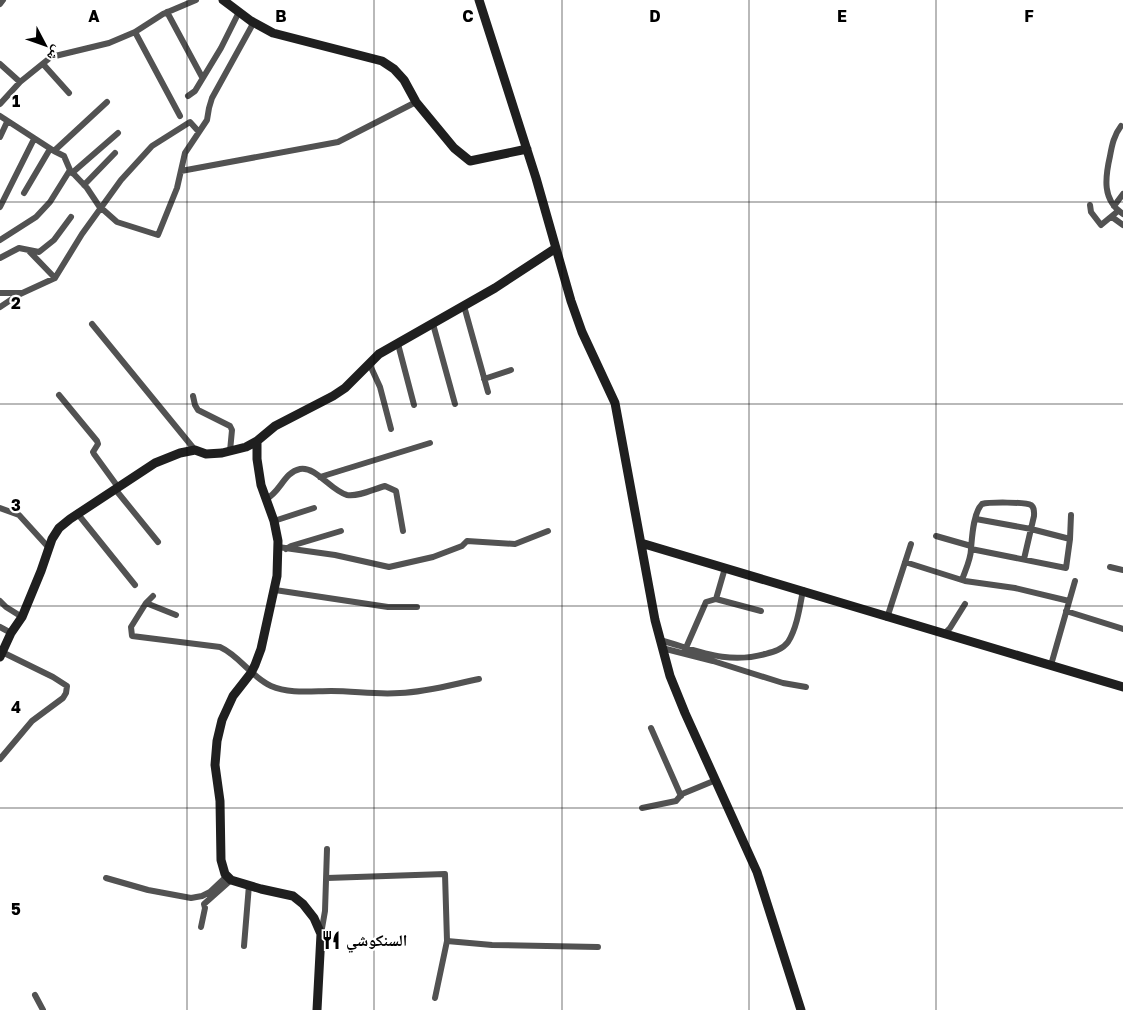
<svg xmlns="http://www.w3.org/2000/svg" width="1123" height="1010" font-family="'Golos Text','Noto Naskh Arabic',sans-serif">
	<style>
		.lines { fill: none; stroke-linecap: round; stroke-linejoin: round }
		.street { stroke: #525252; stroke-width: 6 }
		.secondary { stroke: #1f1f1f; stroke-width: 9 }
		.grid { fill: none; stroke: #000; stroke-width: 1; stroke-opacity: 0.55 }
		.labels { text-anchor: middle; stroke-width: 4.5; stroke-linejoin: round; paint-order: stroke }
		.poi-label { font-size: 16px; font-weight: bold; fill: #000; stroke: #fff; text-anchor: start }
		.grid-label { font-size: 16px; text-anchor: middle; font-weight: bold; fill: #000; stroke: #fff; stroke-width: 4.5; stroke-linejoin: round; paint-order: stroke }
	</style>
	<rect width="100%" height="100%" fill="#fff"/>
	<g class="lines">
		<!-- street -->
		<path class="street" d="M0,4L3,0
			M167,12L202,77
			M135,32L180,116
			M0,64L20,82L51,57L109,43L135,32L163,14L196,0
			M43,64L69,93
			M188,96L195,91L221,48L239,12
			M0,104L20,82
			M0,116L54,151L107,102
			M1121,126C1114,135 1112,145 1110,156C1105,178 1102,200 1123,214
			M0,137L7,122
			M54,151L64,156L70,170L87,188L99,206L117,222L158,235L177,188L185,153L207,120L209,108L212,98L254,22
			M181,171L338,142L416,102
			M72,173L118,133
			M84,185L115,153
			M24,193L50,149
			M1090,205L1091,212L1101,225L1118,211
			M1114,206L1123,194
			M0,207L34,139
			M1112,217L1123,225
			M0,240L36,217L50,202L70,170
			M28,250L55,278
			M0,258L19,248L39,252L54,240L71,217
			M0,293H21
			M464,306L488,392
			M0,307L18,295L55,278L82,234L121,180L152,146L190,122L199,132
			M92,324L195,450
			M433,324L455,404
			M398,344L414,405
			M369,363L380,387L391,429
			M484,379L511,370
			M59,395L97,441L98,444L93,452L94,454L118,487
			M193,396L195,405L198,410L230,426L232,430L230,451
			M320,477L430,443
			M115,489L158,542
			M266,499C280,493 284,472 300,469C316,466 331,491 347,495C358,497 374,489 385,486L396,491L403,531
			M0,508L19,515L49,548
			M77,513L135,585
			M976,519L1031,529L1070,539
			M274,521L314,508
			M936,536L971,546
			M278,547L335,555L389,567L433,557L462,546L467,541L515,544L548,531
			M286,549L291,546L341,531
			M971,549L1066,568L1070,539L1071,515
			M905,562L965,581L1015,588L1069,601
			M1110,567L1123,570
			M962,580C965,571 971,559 971,549C972,538 973,513 982,504C989,502 1026,502 1031,505C1035,508 1034,513 1034,516L1024,559
			M275,590L388,607H417
			M153,596L146,603L131,627L132,636L220,647C240,656 251,677 271,686C289,694 312,691 331,691C355,691 377,695 400,693C427,692 454,684 479,679
			M716,599L725,568
			M0,601L6,607L22,617
			M146,603L176,615
			M1066,611L1123,629
			M887,618L911,544
			M0,627L11,633
			M944,634L950,628L965,604
			M660,640C697,650 726,665 765,654C773,652 782,650 788,642C797,628 800,606 803,590
			M662,648L713,661L783,683L806,687
			M685,650L706,602L716,599L761,611
			M1051,665L1075,581
			M651,728L681,796
			M0,759L32,721L63,698L66,693L67,686L53,677L2,652
			M642,808L676,801L682,794L716,780
			M106,878L148,890L191,898L202,896L210,892L227,876
			M327,878L445,874L447,941L435,998
			M201,927L205,908L204,904L231,880
			M321,934L325,911L327,849
			M447,941L492,945L598,947
			M244,946L249,885
			M35,995L43,1010"/>
		<!-- secondary -->
		<path class="secondary" d="M223,0L251,21L273,33L382,61L394,69L404,80L416,102L454,148L470,161L527,149
			M479,0L536,178L571,301L582,332L615,403L655,620L670,676L685,713L757,872L801,1010
			M257,441V459L261,485L274,521L278,541L277,576L261,649L255,665L251,673L233,696L222,720L217,741L215,765L220,801L221,860L225,874L231,880L261,889L293,896L303,904L314,918L321,934L317,1010
			M641,543L1123,687
			M0,657L11,633L22,617L41,571L52,539L59,528L70,519L155,463L180,453L195,450L206,454L222,453L246,447L257,441L275,426L333,396L345,388L379,354L495,288L556,248"/>
	</g>
	<!-- grid -->
	<path class="grid" d="M187,0V1010M374,0V1010M562,0V1010M749,0V1010M936,0V1010M0,202H1123M0,404H1123M0,606H1123M0,808H1123"/>
	<!-- icons -->
	<defs>
		<g id="restaurant-bare" transform="scale(1.5)"><path d="M-5-6h1v4h1v-4h1v4h1v-4h1v5L-1.5 .5V6h-2V.5L-5-1ZM5-6V6H3V1.5H1.5Q1.5-4 5-6Z" fill="#000" stroke="#fff" stroke-width="2.5" paint-order="stroke"/></g>
	</defs>
	<g fill-rule="evenodd">
		<use href="#restaurant-bare" x="331" y="940"/>
	</g>
	<g class="labels">
		<!-- poi labels -->
		<g class="poi-label">
			<text x="346" y="946">السنكوشي</text>
		</g>
	</g>
	<g class="grid-label">
		<text x="94" y="22">A</text>
		<text x="281" y="22">B</text>
		<text x="468" y="22">C</text>
		<text x="655" y="22">D</text>
		<text x="842" y="22">E</text>
		<text x="1029" y="22">F</text>
		<text x="16" y="107">1</text>
		<text x="16" y="309">2</text>
		<text x="16" y="511">3</text>
		<text x="16" y="713">4</text>
		<text x="16" y="915">5</text>
	</g>
	<!-- north arrow -->
	<g transform="translate(45 45) rotate(131)" stroke="#ffffff" stroke-width="4" paint-order="stroke">
	<path d="M0-4L9 19L0 12L-9 19Z" fill="#000000"/>
	<text y="-8" font-size="14" font-weight="bold" text-anchor="middle" fill="#000000">ش</text>
	</g>
</svg>
